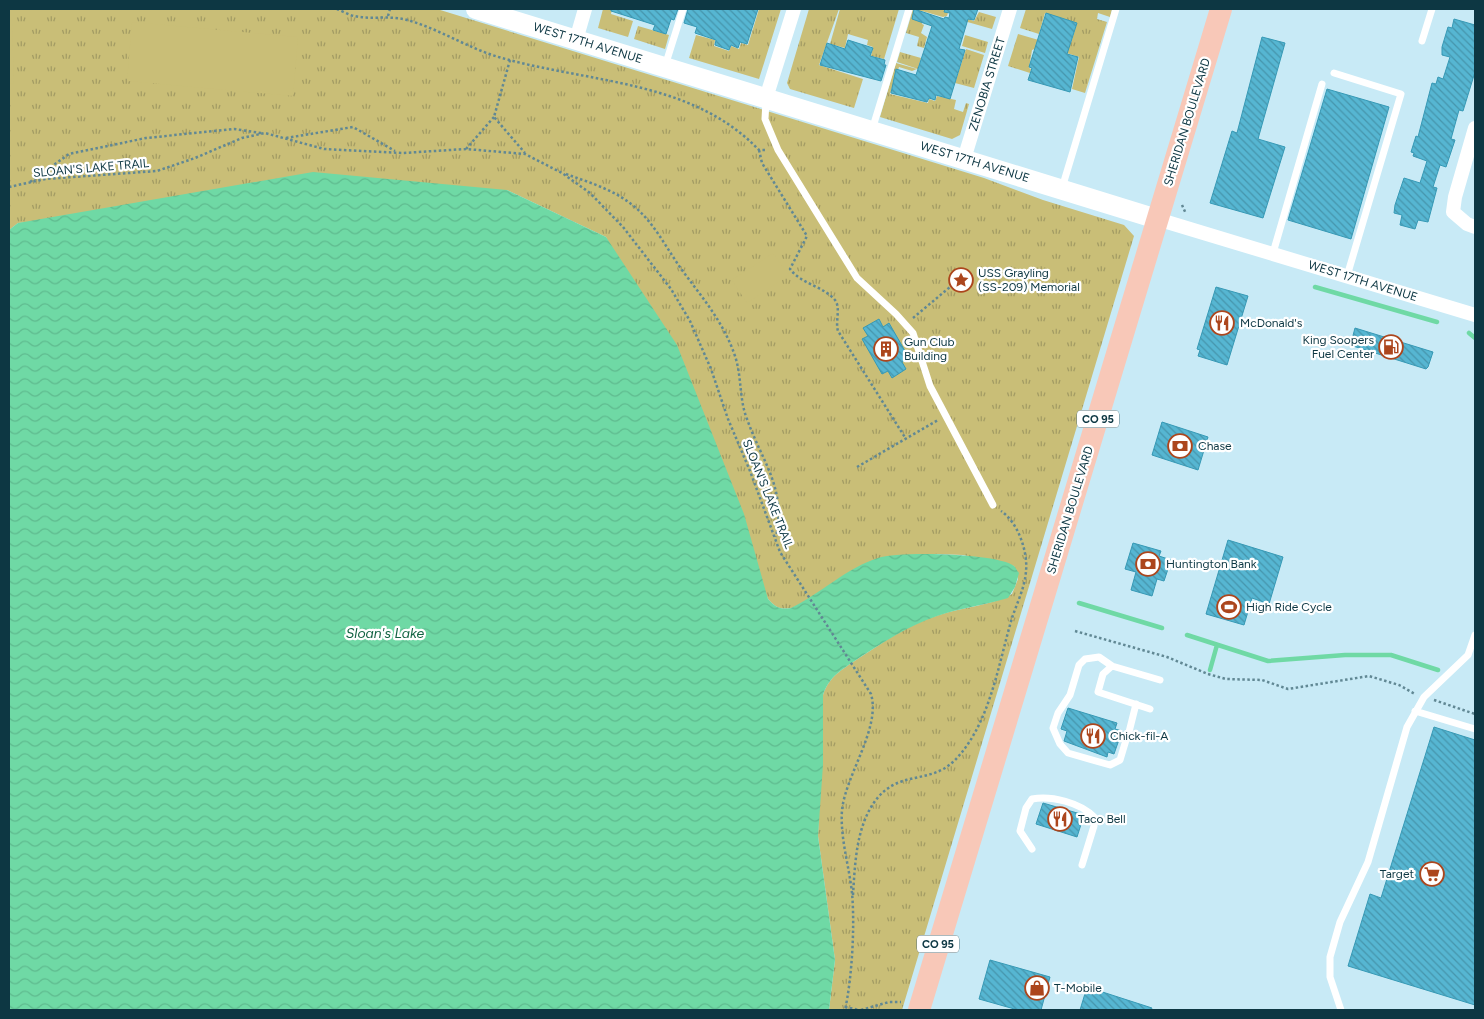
<svg xmlns="http://www.w3.org/2000/svg" width="1484" height="1019" font-family="Figtree,sans-serif">
	<style>
		.grass { fill: url(#grass-tufts) }
		.pitch { fill: #c9be77 }
		.water { fill: url(#water-waves) }
		.lines { fill: none; stroke-linecap: round; stroke-linejoin: round }
		.stream { stroke: #6fd9a5; stroke-width: 4.5 }
		.building { fill: url(#building-back-hatch); stroke: #3699b5 }
		.path { stroke: #618894; stroke-width: 2.5; stroke-dasharray: 2.5 2.5; stroke-linecap: butt }
		.lane { stroke: #fff; stroke-width: 7 }
		.street { stroke: #fff; stroke-width: 14 }
		.secondary { stroke: #fff; stroke-width: 20 }
		.primary { stroke: #f8c8b8; stroke-width: 22 }
		.labels { text-anchor: middle; stroke-width: 4.5; stroke-linejoin: round; paint-order: stroke }
		.shield { fill: #fff; stroke: #56737b; stroke-width: 1 }
		.shield-label { font-size: 11px; font-weight: bold; fill: #0d3743 }
		.street-label { font-size: 12px; fill: #0d3743; stroke: #fff }
		.poi-label { font-size: 12px; fill: #0d3743; stroke: #fff; text-anchor: start }
		.water-label { font-size: 14px; font-style: italic; fill: #116342; stroke: #fff }
	</style>
	<defs>
		<pattern id="grass-tufts" width="24" height="20" patternUnits="userSpaceOnUse" patternTransform="scale(1.25)"><rect width="24" height="20" fill="#c9be77"/><path d="M3 7l-1-3M5 7V3M7 7l1-3M15 17l-1-3M17 17v-4M19 17l1-3" fill="none" stroke="#a29b63"/></pattern>
		<pattern id="water-waves" width="16" height="10" patternUnits="userSpaceOnUse" patternTransform="scale(1.25)"><rect width="16" height="10" fill="#6fd9a5"/><path d="M0 5q4-4 8 0t8 0" fill="none" stroke="#5fbb8f"/></pattern>
		<pattern id="building-back-hatch" width="6" height="6" patternUnits="userSpaceOnUse" patternTransform="scale(1.25)"><rect width="6" height="6" fill="#56b6d2"/><path d="M-1 5l2 2M0 0l6 6M5-1l2 2" fill="none" stroke="#4695ac"/></pattern>
	</defs>
	<rect width="100%" height="100%" fill="#c8eaf6"/>
	<!-- grass -->
	<path class="grass" d="M9,9H437L984,178L1043,200L1124,225L1134,236L902,1010H829L835,960L818,836L823,695C829,676 843,669 859,658C885,641 909,624 939,615C963,607 990,606 1012,594L1018,579L1014,566L963,555L936,554L791,608C780,610 775,607 768,599L606,237L507,190L18,223L9,230Z
		M603,9H612L611,14L633,21L628,37L598,28Z
		M759,9H781L759,79L689,58L696,35L715,40L714,46L729,51L731,46L739,49L741,43L748,45Z
		M809,9H839L819,65L863,79L854,108L790,89L787,83Z
		M840,9H899L884,59L871,56L873,47L867,45L868,40L848,34L845,48L830,44Z
		M913,9H949L947,16L943,17L922,11L920,17L923,18L922,24L924,25L921,33L927,37L924,48L917,46L919,37L906,33Z
		M1026,9H1112L1110,17L1098,13L1097,19L1107,22L1085,93L1072,89L1079,57L1039,44L1037,48L1032,50L1029,68L1031,69L1030,73L1008,66L1018,34L1049,43H1071L1077,23L1045,13L1039,34L1020,28Z
		M979,12L996,17L992,29L964,21L965,18L974,21Z
		M638,26L669,35L665,49L634,39Z
		M965,35L988,42L985,53L962,46Z
		M966,49L984,55L974,88L955,83Z
		M900,52L921,58L918,69L897,62Z
		M896,63L917,69L912,71L899,67L890,94L928,103L929,99L935,101L937,96L956,100L954,109L963,112L966,103L969,104L960,135L952,139L880,117Z"/>
	<!-- pitch -->
	<path class="pitch" d="M132,22L298,37L293,96L127,81Z
		M9,24H12L14,83L9,84Z
		M773,253L789,275L747,303L732,280Z"/>
	<!-- water -->
	<path class="water" d="M313,172L507,190L606,237L677,345L744,514L768,599C775,607 780,610 791,608C820,594 848,567 878,558C899,551 997,553 1014,566C1016,568 1017,571 1019,573L1015,587L1008,598C984,605 960,608 937,616C908,626 885,641 859,658C843,669 829,676 823,695V765L818,836L835,960L829,1010H9V230L18,223Z"/>
	<g class="lines">
		<!-- stream -->
		<path class="stream" d="M1315,287L1437,322
			M1469,333L1475,338
			M1079,603L1162,628
			M1187,635L1268,661L1345,655H1391L1438,670
			M1210,670L1217,645"/>
	</g>
	<!-- building -->
	<path class="building" d="M611,9H678L674,20L671,19L666,34L653,30L655,25L611,11Z
		M688,9H758L747,44L740,42L738,48L731,45L729,50L715,45L716,40L695,33L697,27L684,23Z
		M914,9L944,19L945,17L949,18L950,13L944,12L945,9H978L974,20L968,19L959,49L965,50L950,99L936,95L935,100L929,98L927,102L891,93L896,69L916,75L932,26L912,19Z
		M1046,13L1077,23L1067,54L1078,57L1070,92L1028,80L1032,68L1029,67Z
		M1454,19L1475,25V72L1463,111L1459,110L1451,139L1455,140L1446,167L1440,165L1433,187L1437,188L1428,222L1418,220L1415,229L1400,225L1402,215L1394,213L1395,205L1404,178L1420,183L1427,161L1413,156L1414,153L1411,152L1416,136L1418,137L1432,83L1436,84L1438,77L1443,79L1450,57L1442,55V47L1448,27L1452,28Z
		M1262,37L1285,43L1258,139L1285,147L1263,218L1210,203L1232,131L1237,133Z
		M848,40L873,48L870,56L885,60L884,65H886L881,81L820,65L827,43L845,49Z
		M1327,89L1389,107L1351,239L1288,220Z
		M1216,287L1248,296L1227,365L1198,356L1200,350L1197,349Z
		M879,319L883,327L889,323L909,358L902,362L906,369L892,378L888,371L882,374L862,339L868,336L863,328Z
		M1355,328L1433,352L1428,367L1426,369L1353,346L1351,343Z
		M1162,422L1208,437L1198,470L1152,455Z
		M1228,540L1283,557L1269,604L1252,598L1244,625L1206,614Z
		M1133,543L1161,551L1159,556L1171,560L1164,581L1157,579L1152,596L1131,590L1136,572L1125,569Z
		M1068,708L1117,723L1115,729L1122,731L1114,754L1108,752L1107,757L1064,741L1067,731L1061,729Z
		M1434,727L1475,740V1005L1348,966L1370,894L1381,898Z
		M1043,803L1084,815L1077,837L1036,824Z
		M990,960L1050,977L1041,1010H1018L979,999Z
		M1087,987L1152,1008L1151,1010H1080Z"/>
	<g class="lines">
		<!-- path -->
		<path class="path" d="M337,9C342,11 349,15 354,16C372,20 389,15 407,20C440,29 469,49 502,58C590,83 692,80 759,150H767
			M388,16L390,9
			M510,60L494,117L525,153
			M286,138L353,127L395,151
			M466,149L494,117
			M759,150L762,163L807,236L790,269C801,284 823,286 835,300C841,308 835,322 838,331L906,439
			M566,174C588,182 612,189 631,204C653,220 666,248 682,270C702,297 724,323 735,356C742,377 739,399 747,419C763,464 786,487 776,537
			M30,182L69,154L146,138L234,129L261,133
			M9,187L45,179L157,171L195,158L242,138L265,133L324,149L403,153L466,149L525,154L562,173L590,193L623,227L671,289L690,321L711,369L728,419L750,471L780,552L871,694C881,728 846,774 842,810C840,838 849,865 852,893C855,926 852,978 845,1010
			M1182,205L1186,214
			M913,318L950,287
			M857,467L938,420
			M1075,631L1167,657L1208,674L1226,679L1262,680L1288,689L1369,676L1399,685L1415,694
			M1434,700L1475,714
			M853,895C855,864 856,830 873,804C897,768 928,786 954,761C990,725 998,665 1012,618C1017,603 1025,587 1026,571C1028,552 1018,522 1001,511
			M845,1007L859,1010
			M861,1010L889,1002H901"/>
		<!-- lane -->
		<path class="lane" d="M1422,41L1432,9
			M665,66L683,9
			M1334,73L1401,94L1347,276
			M766,101L765,119L778,150L857,278L896,314L913,333L930,386L993,505
			M872,130L909,9
			M1062,188L1116,9
			M1273,253L1322,84
			M1112,666L1103,674L1098,692L1150,709
			M1415,711L1475,729
			M1129,732L1136,704
			M1126,740L1120,760L1110,765L1068,753L1060,744L1053,728L1058,713L1070,695L1079,665L1085,659L1099,657L1112,666L1160,680
			M1032,849L1020,831L1026,808L1032,799C1051,795 1081,803 1094,817V826L1082,865
			M1341,1010L1330,977V957L1340,922L1368,862L1407,727L1424,697L1468,655L1475,635"/>
		<!-- street -->
		<path class="street" d="M576,40L585,9
			M766,98L794,9
			M1475,128L1455,197L1453,212L1467,224L1475,227
			M964,159L1010,9
			M1157,219L1475,315"/>
		<!-- secondary -->
		<path class="secondary" d="M476,9L1157,219"/>
		<!-- primary -->
		<path class="primary" d="M919,1010L1221,9"/>
	</g>
	<!-- icons -->
	<defs>
		<g id="sight-ring" transform="scale(1.25)"><circle r="9.5" fill="#fff" stroke="#ac461d" stroke-width="1.5"/><path d="M0-6L1.8-2.2L6-1.7L2.9 1.2L3.7 5.4L0 3.3L-3.7 5.4L-2.9 1.2L-6-1.7L-1.8-2.2Z" fill="#ac461d"/></g>
		<g id="restaurant-ring" transform="scale(1.25)"><circle r="9.5" fill="#fff" stroke="#ac461d" stroke-width="1.5"/><path d="M-5-6h1v4h1v-4h1v4h1v-4h1v5L-1.5 .5V6h-2V.5L-5-1ZM5-6V6H3V1.5H1.5Q1.5-4 5-6Z" fill="#ac461d"/></g>
		<g id="fuel-ring" transform="scale(1.25)"><circle r="9.5" fill="#fff" stroke="#ac461d" stroke-width="1.5"/><path d="M-5.5-6h7V0h2V4h1.3V-2.5L3-4.5l.8-.8L6-3V5H2.5V1h-1V6h-7ZM-4.2-4.7v3.2H.2V-4.7Z" fill="#ac461d"/></g>
		<g id="building-ring" transform="scale(1.25)"><circle r="9.5" fill="#fff" stroke="#ac461d" stroke-width="1.5"/><path d="M-4-6H4V6H1V3H-1V6H-4ZM-2.5-4.3h1.7v1.8h-1.7ZM.8-4.3h1.7v1.8H.8ZM-2.5-1h1.7V.8h-1.7ZM.8-1h1.7V.8H.8Z" fill="#ac461d"/></g>
		<g id="bank-ring" transform="scale(1.25)"><circle r="9.5" fill="#fff" stroke="#ac461d" stroke-width="1.5"/><path d="M-6-4H6V4H-6ZM0-2.3a2.3 2.3 0 1 0 0 4.6a2.3 2.3 0 1 0 0-4.6Z" fill="#ac461d"/></g>
		<g id="stadium-ring" transform="scale(1.25)"><circle r="9.5" fill="#fff" stroke="#ac461d" stroke-width="1.5"/><path d="M0-5a6.5 5 0 1 0 0 10a6.5 5 0 1 0 0-10ZM-3.5-1.8h7v3.6h-7Z" fill="#ac461d"/></g>
		<g id="supermarket-ring" transform="scale(1.25)"><circle r="9.5" fill="#fff" stroke="#ac461d" stroke-width="1.5"/><path d="M-6-5.5h2.5l.6 2H6L4.5 2H-2.5L-4.4-4H-6ZM-1.5 3.2a1.3 1.3 0 1 0 .1 0ZM3 3.2a1.3 1.3 0 1 0 .1 0Z" fill="#ac461d"/></g>
		<g id="shop-ring" transform="scale(1.25)"><circle r="9.5" fill="#fff" stroke="#ac461d" stroke-width="1.5"/><path d="M-5-2.5h2.3a2.7 3.5 0 0 1 5.4 0H5L5.5 6h-11ZM-1.5-2.5h3a1.5 2.3 0 0 0-3 0Z" fill="#ac461d"/></g>
	</defs>
	<g fill-rule="evenodd">
		<use href="#sight-ring" x="961" y="280"/>
		<use href="#restaurant-ring" x="1222" y="323"/>
		<use href="#fuel-ring" x="1391" y="347"/>
		<use href="#building-ring" x="886" y="349"/>
		<use href="#bank-ring" x="1180" y="446"/>
		<use href="#bank-ring" x="1148" y="564"/>
		<use href="#stadium-ring" x="1229" y="607"/>
		<use href="#restaurant-ring" x="1093" y="736"/>
		<use href="#restaurant-ring" x="1060" y="819"/>
		<use href="#supermarket-ring" x="1432" y="874"/>
		<use href="#shop-ring" x="1037" y="988"/>
	</g>
	<g class="labels">
		<!-- shield labels -->
		<g class="shield">
			<rect x="1077" y="410.5" width="42" height="17" rx="4"/>
			<rect x="917" y="935.5" width="42" height="17" rx="4"/>
		</g>
		<g class="shield-label">
			<text x="1098" y="423">CO 95</text>
			<text x="938" y="948">CO 95</text>
		</g>
		<!-- street labels -->
		<g class="street-label">
			<text transform="translate(588 43) rotate(17)" y="4">WEST 17TH AVENUE</text>
			<text transform="translate(987 84) rotate(-73)" y="4">ZENOBIA STREET</text>
			<text transform="translate(1187 122) rotate(-73)" y="4">SHERIDAN BOULEVARD</text>
			<text transform="translate(975 162) rotate(17)" y="4">WEST 17TH AVENUE</text>
			<text transform="translate(91 168) rotate(-5)" y="4">SLOAN'S LAKE TRAIL</text>
			<text transform="translate(1363 281) rotate(17)" y="4">WEST 17TH AVENUE</text>
			<text transform="translate(768 494) rotate(68)" y="4">SLOAN'S LAKE TRAIL</text>
			<text transform="translate(1070 510) rotate(-73)" y="4">SHERIDAN BOULEVARD</text>
		</g>
		<!-- poi labels -->
		<g class="poi-label">
			<text x="978" y="277">USS Grayling<tspan x="978" dy="14">(SS-209) Memorial</tspan></text>
			<text x="1240" y="327">McDonald's</text>
			<text x="1374" y="344" text-anchor="end">King Soopers<tspan x="1374" dy="14">Fuel Center</tspan></text>
			<text x="904" y="346">Gun Club<tspan x="904" dy="14">Building</tspan></text>
			<text x="1198" y="450">Chase</text>
			<text x="1166" y="568">Huntington Bank</text>
			<text x="1246" y="611">High Ride Cycle</text>
			<text x="1110" y="740">Chick-fil-A</text>
			<text x="1078" y="823">Taco Bell</text>
			<text x="1414" y="878" text-anchor="end">Target</text>
			<text x="1054" y="992">T-Mobile</text>
		</g>
		<!-- water labels -->
		<g class="water-label">
			<text x="385" y="638">Sloan's Lake</text>
		</g>
	</g>
	<!-- border -->
	<rect width="1484" height="1019" fill="none" stroke="#0d3743" stroke-width="20"/>
</svg>
